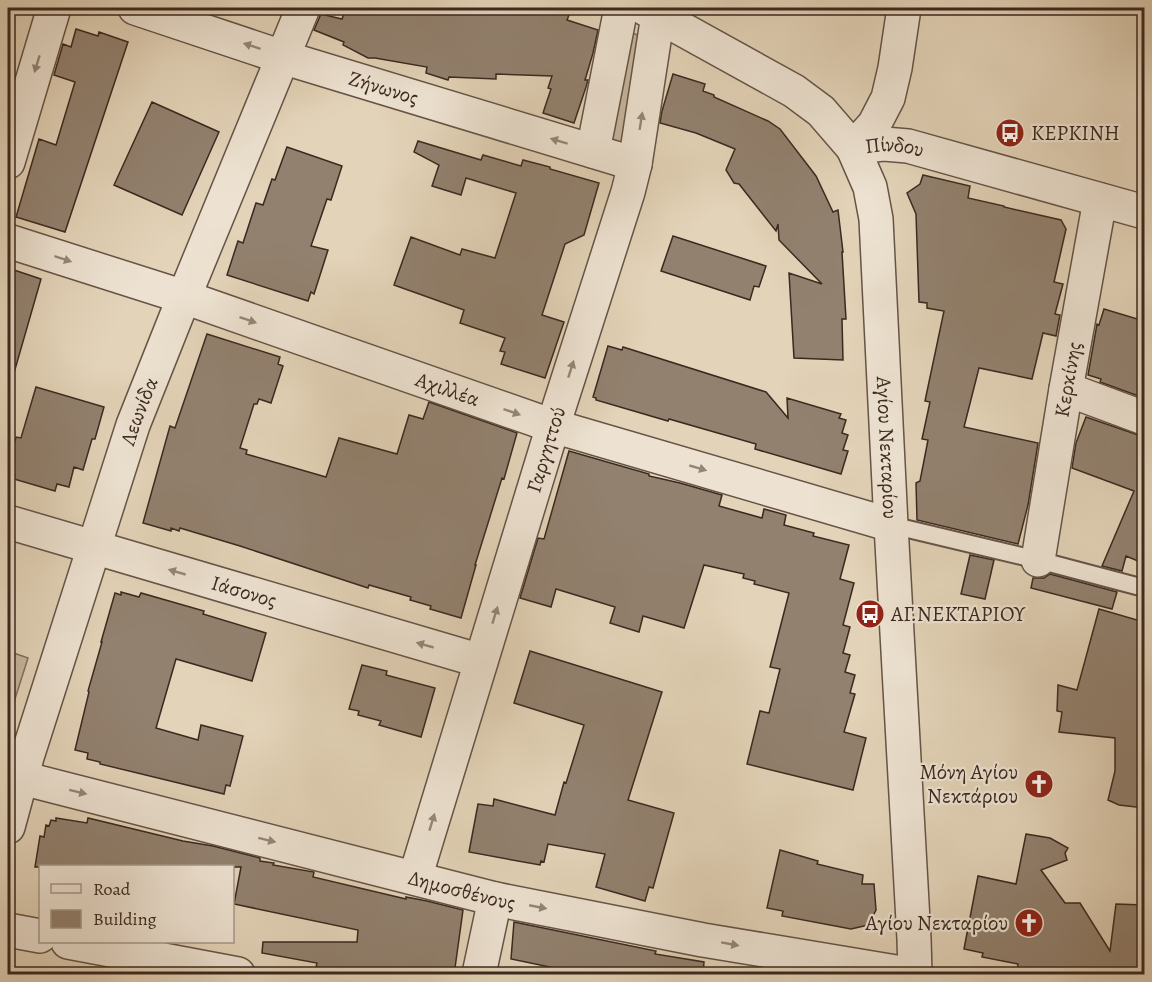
<svg xmlns="http://www.w3.org/2000/svg" width="1152" height="982" font-family="Alegreya,serif">
	<style>
		.green { fill: #c6b69e; stroke: #80705f; stroke-width: 1.5 }
		.building { fill: #92816f; stroke: #3b2920; stroke-width: 1.5 }
		.lines { fill: none; stroke-linecap: round; stroke-linejoin: round }
		.service-casing { stroke: #655446; stroke-width: 20 }
		.minor-casing { stroke: #655446; stroke-width: 36 }
		.tertiary-casing { stroke: #655446; stroke-width: 36 }
		.service { stroke: #ede2d1; stroke-width: 16 }
		.minor { stroke: #ede2d1; stroke-width: 33 }
		.tertiary { stroke: #ede2d1; stroke-width: 33 }
		.oneway { fill: #948678 }
		.labels { text-anchor: middle; stroke-width: 4.5; stroke-linejoin: round; paint-order: stroke }
		.street-label { font-size: 21px; fill: #3b2920; stroke: #ede2d1 }
		.poi-label { font-size: 21px; fill: #3b2920; stroke: #ede2d1; text-anchor: start }
	</style>
	<rect width="100%" height="100%" fill="#e3d3b8"/>
	<filter id="stains"><feTurbulence type="fractalNoise" baseFrequency=".00333" numOctaves="4"/><feColorMatrix values="0 0 0 0 .2 0 0 0 0 .09 0 0 0 0 .02 0 0 0 .5 -.17"/></filter>
	<radialGradient id="worn" r=".72"><stop offset=".6" stop-color="#630" stop-opacity="0"/><stop offset="1" stop-color="#630" stop-opacity=".3"/></radialGradient>
	<!-- green -->
	<path class="green" d="M624,29L644,38L623,147L602,140Z
		M8,651L28,658L8,721Z"/>
	<!-- building -->
	<path class="building" d="M346,8H545L569,15L567,20L598,30L593,53L585,80H588L586,87L574,123L543,113L551,89L548,88L552,76L496,74V79L449,77L448,80L426,73L427,67L375,58H368L343,45L344,42L314,30L321,14L342,19Z
		M76,29L98,36L99,32L128,42L65,232L16,217L39,139L56,145L75,82L54,75L63,44L71,47Z
		M673,74L705,84L703,91L714,95V97L768,121L780,129L816,176L833,212L838,210L843,252H842L846,319H842L843,360L794,358L789,273L822,284L779,240L778,224L776,231L739,184L734,183L726,170L735,149L696,133L660,123L662,111Z
		M152,102L219,132L182,215L114,185Z
		M418,141L481,160L483,155L521,166L523,160L550,167V169L599,183L584,235L565,244L542,315L564,322L545,378L501,364L505,352L500,351L505,338L460,323L464,310L394,285L411,237L460,255L462,249L495,258L516,193L466,178L461,195L432,186L439,165L414,152Z
		M287,147L342,166L331,200L327,199L311,246L328,250L314,294L311,292L308,301L227,275L238,241L243,243L256,203L263,205L272,179L275,180Z
		M923,175L970,186L968,198L1004,206V207L1061,220L1066,229L1054,282L1063,284L1055,314L1060,315L1056,336L1043,333L1032,379L979,368L964,427L1038,443L1028,505L1018,544L917,520L916,483L920,481L928,440L922,439L930,402L925,401L944,311L927,308V303L919,302L916,214L907,193L920,184Z
		M673,236L766,266L759,287L754,286L750,300L661,271Z
		M8,268L41,279L14,373L8,372Z
		M1104,309L1144,321V398L1100,382L1101,379L1088,375L1097,324L1099,325Z
		M207,334L280,357L278,364L283,366L271,403L259,399L257,404H254L240,448L247,450L246,454L326,477L339,438L397,454L409,415L423,419L429,402L517,433L504,479L502,478L475,565H476L461,618L430,609L431,606L410,600L411,597L369,585L368,588L240,546L180,528L179,531L171,528V531L143,523L170,426L175,428Z
		M608,346L622,350L623,347L766,392L788,418L787,398L841,414L839,418L846,420L842,433L848,435L843,450L848,451L841,474L755,449L756,444L669,419L668,421L596,400V398L593,397Z
		M36,387L104,407L95,439H92L83,470L74,467L69,487L57,484L55,491L14,479L15,475L8,473V467L16,437L21,438Z
		M1086,417L1144,437V546L1138,561L1126,556L1122,571L1102,566L1134,491L1072,468L1076,443Z
		M569,451L649,474V476L680,483L722,495L719,506L762,518L764,509L786,515L784,525L814,533L813,536L849,545L840,579L854,583L843,625L850,627L843,653L850,655L845,672L855,675L850,693L855,694L844,732L866,738L853,790L747,764L760,711L769,713L780,669L770,667L789,593L754,584L755,581L743,578L744,574L704,565L684,628L643,616L639,632L610,623L615,607L556,589L551,607L520,598L538,538L544,539Z
		M970,555L994,560L985,599L961,594Z
		M1050,574L1117,592L1112,609L1031,588L1033,578H1044Z
		M121,592L139,597L141,593L204,611L203,614L266,633L252,681L176,659L156,728L198,740L201,725L243,736L230,786L226,785L224,794L100,764V762L87,759L88,753L75,750L89,692L88,691L102,642H101L115,593L121,595Z
		M1099,609L1144,622V808L1119,805L1108,800L1115,771V738L1059,732L1062,712L1057,711L1058,685L1077,690Z
		M530,651L662,692L628,800L674,813L653,888L649,887L645,901L596,887L605,854L548,844L544,862L541,861L540,865L469,852L478,804L493,806L494,799L555,815L564,782L566,783L584,725L514,703Z
		M362,665L387,671L386,675L435,688L421,737L379,725L381,721L358,715L359,711L349,709Z
		M56,818L87,823L88,818L183,841L213,846L260,858V861L274,863L273,865L314,872L313,877L406,899V897L427,901L463,910L454,975H366L316,967L317,963L262,953L263,942H357L358,930L234,904L241,867H35L40,836L44,837L46,825L49,826L51,820L56,821Z
		M1026,834L1050,838L1068,848L1065,853L1067,860L1041,870L1065,903H1080L1110,951L1116,904L1144,905V975H1018L1019,971H1017L1018,964L982,957L983,953L964,949L978,876L1016,884Z
		M780,850L818,861L817,864L863,875L862,884H874L876,910L868,925L851,929L782,916L783,911L767,908Z
		M514,922L656,951L655,954L704,962L703,975H588L511,959Z"/>
	<g class="lines">
		<!-- service casing -->
		<g class="service-casing">
			<path id="service" d="M891,525L1038,560L1144,588"/>
		</g>
		<!-- minor casing -->
		<g class="minor-casing">
			<g id="minor">
				<path id="s1" d="M135,8L282,57L635,164"/>
				<path id="s2" d="M853,148L884,144L908,146L1144,212"/>
				<path d="M853,148L874,125L888,98L895,68L904,8"/>
				<path d="M593,151L621,8"/>
				<path d="M8,162L54,8"/>
				<path id="s3" d="M8,241L184,297L553,426L891,525"/>
				<path d="M1066,389L1144,418"/>
				<path id="s4" d="M8,522L481,661"/>
				<path id="s5" d="M1038,560L1066,389L1100,200"/>
				<path id="s6" d="M22,778L495,899L703,940L908,974"/>
				<path id="s7" d="M415,878L553,426L628,192L635,164L658,15"/>
				<path d="M8,930L40,936"/>
				<path d="M68,942L238,974"/>
				<path d="M479,974L495,899"/>
			</g>
		</g>
		<!-- tertiary casing -->
		<g class="tertiary-casing">
			<g id="tertiary">
				<path id="s8" d="M644,8L794,91L821,111L853,148L870,187L876,219L891,525L914,939L915,974"/>
				<path id="s9" d="M8,827L27,757L133,425L184,297L303,8"/>
			</g>
		</g>
		<!-- service -->
		<use href="#service" class="service"/>
		<!-- minor -->
		<use href="#minor" class="minor"/>
		<!-- tertiary -->
		<use href="#tertiary" class="tertiary"/>
	</g>
	<!-- one-way arrows -->
	<defs><path id="oneway-solid" d="M-6-.8H1V-3.2L6.5 0L1 3.2V.8H-6Z" transform="scale(1.5)"/></defs>
	<g class="oneway">
		<use href="#oneway-solid" transform="translate(252 46) rotate(-162)"/>
		<use href="#oneway-solid" transform="translate(37 64) rotate(107)"/>
		<use href="#oneway-solid" transform="translate(641 121) rotate(-81)"/>
		<use href="#oneway-solid" transform="translate(559 141) rotate(-163)"/>
		<use href="#oneway-solid" transform="translate(63 259) rotate(18)"/>
		<use href="#oneway-solid" transform="translate(248 320) rotate(19)"/>
		<use href="#oneway-solid" transform="translate(571 369) rotate(-72)"/>
		<use href="#oneway-solid" transform="translate(512 412) rotate(19)"/>
		<use href="#oneway-solid" transform="translate(698 468) rotate(16)"/>
		<use href="#oneway-solid" transform="translate(177 572) rotate(-164)"/>
		<use href="#oneway-solid" transform="translate(495 615) rotate(-73)"/>
		<use href="#oneway-solid" transform="translate(425 645) rotate(-164)"/>
		<use href="#oneway-solid" transform="translate(78 792) rotate(14)"/>
		<use href="#oneway-solid" transform="translate(432 822) rotate(-73)"/>
		<use href="#oneway-solid" transform="translate(267 840) rotate(14)"/>
		<use href="#oneway-solid" transform="translate(538 907) rotate(11)"/>
		<use href="#oneway-solid" transform="translate(730 944) rotate(10)"/>
	</g>
	<!-- icons -->
	<defs>
		<g id="bus-disc" transform="scale(1.5)"><circle r="9.5" fill="#8f2418" stroke="#ede2d1"/><path d="M-5-6H5V4H4V6H2V4H-2V6H-4V4H-5ZM-3.5-4V0h7V-4ZM-3.5 1.2v1.5H-2V1.2ZM2 1.2v1.5H3.5V1.2Z" fill="#fff"/></g>
		<g id="church-disc" transform="scale(1.5)"><circle r="9.5" fill="#8f2418" stroke="#ede2d1"/><path d="M-1.2-6h2.4v3.5h3.3v2.4h-3.3V6h-2.4V-.1h-3.3v-2.4h3.3Z" fill="#fff"/></g>
	</defs>
	<g fill-rule="evenodd">
		<use href="#bus-disc" x="1010" y="133"/>
		<use href="#bus-disc" x="870" y="614"/>
		<use href="#church-disc" x="1039" y="784"/>
		<use href="#church-disc" x="1029" y="923"/>
	</g>
	<g class="labels">
		<!-- street labels -->
		<g class="street-label">
			<text dy="7" stroke="none"><textPath href="#s1" startOffset="261">Ζήνωνος</textPath></text>
			<text dy="7" stroke="none"><textPath href="#s2" startOffset="42">Πίνδου</textPath></text>
			<text dy="7" stroke="none"><textPath href="#s5" startOffset="183">Κερκίνης</textPath></text>
			<text dy="7" stroke="none"><textPath href="#s3" startOffset="464">Αχιλλέα</textPath></text>
			<text dy="7" stroke="none"><textPath href="#s9" startOffset="436">Λεωνίδα</textPath></text>
			<text dy="7" stroke="none"><textPath href="#s8" startOffset="558">Αγίου Νεκταρίου</textPath></text>
			<text dy="7" stroke="none"><textPath href="#s7" startOffset="448">Γαργηττού</textPath></text>
			<text dy="7" stroke="none"><textPath href="#s4" startOffset="246">Ιάσονος</textPath></text>
			<text dy="7" stroke="none"><textPath href="#s6" startOffset="454">Δημοσθένους</textPath></text>
		</g>
		<!-- poi labels -->
		<g class="poi-label">
			<text x="1031" y="140">ΚΕΡΚΙΝΗ</text>
			<text x="891" y="621">ΑΓ.ΝΕΚΤΑΡΙΟΥ</text>
			<text x="1018" y="779" text-anchor="end">Μόνη Αγίου<tspan x="1018" dy="24">Νεκτάριου</tspan></text>
			<text x="1008" y="930" text-anchor="end">Αγίου Νεκταρίου</text>
		</g>
	</g>
	<!-- margin -->
	<rect width="1152" height="982" fill="none" stroke="#e3d3b8" stroke-width="30"/>
	<rect x="9" y="9" width="1134" height="964" fill="none" stroke="#3b2920" stroke-width="3"/>
	<rect x="15" y="15" width="1122" height="952" fill="none" stroke="#3b2920" stroke-width="1.5"/>
	<!-- legend -->
	<rect x="39" y="865" width="195" height="78" fill="#ede2d1" stroke="#a6988a" stroke-width="1.5"/>
	<rect x="51" y="884" width="30" height="9" fill="#ede2d1" stroke="#a6988a" stroke-width="1.5"/>
	<text x="93" y="895" font-size="18" fill="#3b2920">Road</text>
	<rect x="51" y="910" width="30" height="18" fill="#92816f" stroke="#a6988a" stroke-width="1.5"/>
	<text x="93" y="925" font-size="18" fill="#3b2920">Building</text>
	<rect width="100%" height="100%" filter="url(#stains)"/>
	<rect width="100%" height="100%" fill="url(#worn)"/>
</svg>
